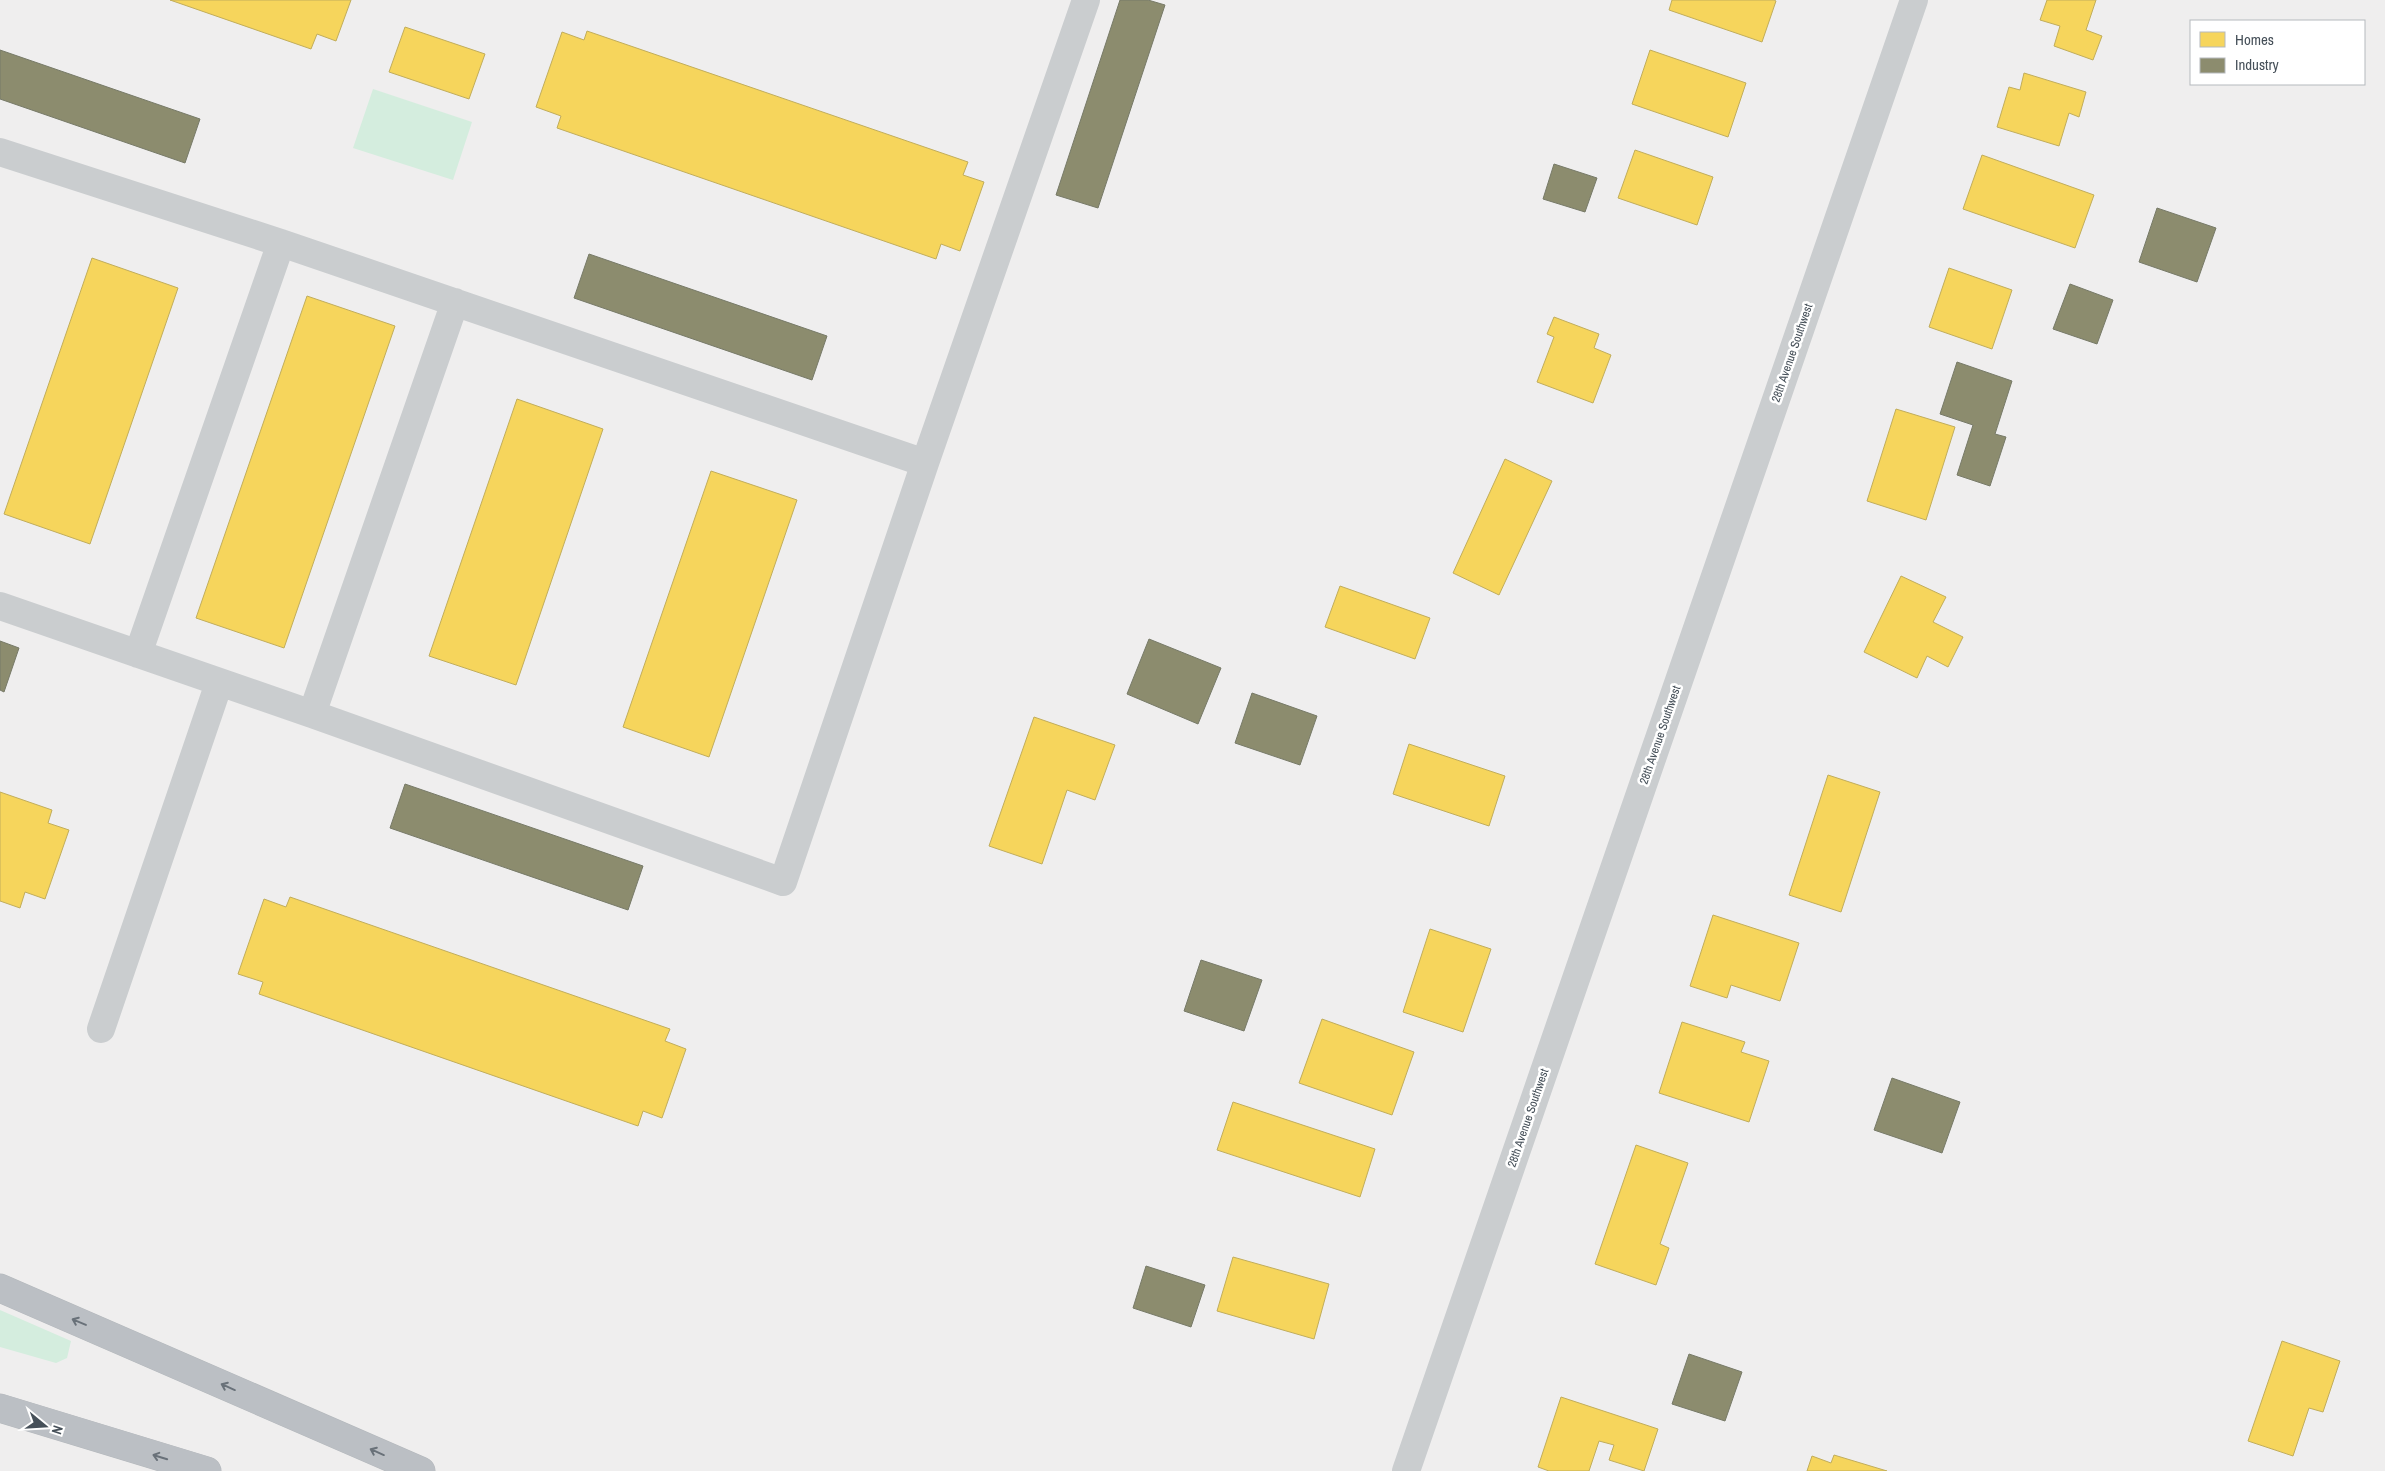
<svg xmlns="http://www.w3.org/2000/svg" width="2385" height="1471" font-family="'Archivo Narrow',sans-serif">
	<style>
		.green { fill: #d4edde }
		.homes { fill: #f6d55c; stroke: #c1ad5b }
		.industry { fill: #8c8c6e; stroke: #777a68 }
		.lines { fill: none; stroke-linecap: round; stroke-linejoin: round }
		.highway-casing { stroke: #b4b8bc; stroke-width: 29 }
		.minor { stroke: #cacdcf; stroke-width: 28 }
		.highway { stroke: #bbbfc4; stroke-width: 28 }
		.oneway { stroke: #697179 }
		.labels { text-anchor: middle; stroke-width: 5; stroke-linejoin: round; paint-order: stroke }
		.street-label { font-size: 12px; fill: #465059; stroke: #fff }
	</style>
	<rect width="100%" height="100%" fill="#efeeee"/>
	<!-- green -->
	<path class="green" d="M373,89L472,122L453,180L353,148Z
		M0,1310L71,1341L67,1358L56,1363L0,1347Z"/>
	<!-- homes -->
	<path class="homes" d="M170,0H351L336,41L317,34L311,49Z
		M1672,0H1774L1776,1L1762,42L1669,10Z
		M2047,0H2096L2086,30L2102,36L2093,60L2054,46L2060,26L2040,20Z
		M405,27L485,54L469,99L389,72Z
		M587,31L968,162L963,175L984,182L960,251L941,244L936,259L557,128L561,116L536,107L562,32L584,40Z
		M1650,50L1746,83L1728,137L1632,104Z
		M2024,73L2086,92L2079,117L2069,113L2059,146L1997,127L2009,87L2020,90Z
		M1635,150L1713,177L1697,225L1618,198Z
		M1982,155L2094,195L2075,248L1963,209Z
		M92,258L178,288L90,544L4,514Z
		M1949,268L2012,290L1992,349L1929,327Z
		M307,296L395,326L284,648L196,618Z
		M1554,317L1599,334L1594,348L1611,355L1593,403L1537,382L1554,337L1547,334Z
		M517,399L603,429L516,685L429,656Z
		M1896,409L1955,427L1926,520L1867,501Z
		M1505,459L1552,481L1499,595L1453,573Z
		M711,471L797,500L709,757L623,727Z
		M1901,576L1946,597L1933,622L1963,637L1948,667L1927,656L1917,678L1864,652Z
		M1340,586L1430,618L1415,659L1325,627Z
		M1034,717L1115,745L1095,800L1067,790L1042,864L989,846Z
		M1409,744L1505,776L1489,826L1393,794Z
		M1828,775L1880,792L1841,912L1789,895Z
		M0,792L52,810L48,823L69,830L45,899L25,892L20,908L0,901Z
		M290,897L670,1029L665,1041L686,1049L662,1118L643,1111L638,1126L259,994L263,982L238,974L264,899L286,907Z
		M1713,915L1799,943L1780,1001L1731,985L1727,998L1690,986Z
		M1430,929L1491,949L1463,1032L1403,1012Z
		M1322,1019L1414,1052L1392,1115L1299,1083Z
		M1682,1022L1745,1042L1741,1052L1769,1061L1749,1122L1659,1093Z
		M1233,1102L1375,1149L1360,1197L1217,1150Z
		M1636,1145L1688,1163L1660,1244L1669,1248L1656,1285L1595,1264Z
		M1233,1257L1329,1284L1314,1339L1217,1311Z
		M2282,1341L2340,1361L2323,1412L2309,1408L2293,1456L2248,1441Z
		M1561,1397L1658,1429L1644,1471L1609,1460L1614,1445L1599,1441L1589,1471H1549L1538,1467Z
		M1834,1455L1887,1471H1807L1812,1456L1831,1463Z"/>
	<!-- industry -->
	<path class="industry" d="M1120,0H1148L1165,5L1098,208L1056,195Z
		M0,50L200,119L185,163L0,99Z
		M1554,164L1597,178L1585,212L1543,199Z
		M2157,208L2216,228L2197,282L2139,262Z
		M589,254L827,336L812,380L574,298Z
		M2070,284L2113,300L2097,344L2053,329Z
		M1957,362L2012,381L1995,434L2006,437L1990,486L1957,475L1973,425L1940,414Z
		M1149,639L1221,668L1198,724L1127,694Z
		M0,641L19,648L4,692L0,690Z
		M1252,693L1317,716L1300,765L1235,743Z
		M405,784L643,866L628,910L390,828Z
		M1201,960L1262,980L1244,1031L1184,1011Z
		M1892,1078L1960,1102L1942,1153L1874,1130Z
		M1146,1266L1205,1285L1191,1327L1133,1308Z
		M1689,1354L1742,1372L1725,1421L1672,1404Z"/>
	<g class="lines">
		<!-- highway casing -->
		<g class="highway-casing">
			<path id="highway" d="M0,1288L421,1471
				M0,1408L207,1471"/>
		</g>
		<!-- minor -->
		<path class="minor" d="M0,152L281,243L925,463
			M0,606L312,714L783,882L925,463L1086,0
			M138,654L281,243
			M312,714L455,302
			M101,1029L219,683
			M1406,1471L1914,0"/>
		<!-- highway -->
		<use href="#highway" class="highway"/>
	</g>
	<!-- one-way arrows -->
	<defs><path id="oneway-shaft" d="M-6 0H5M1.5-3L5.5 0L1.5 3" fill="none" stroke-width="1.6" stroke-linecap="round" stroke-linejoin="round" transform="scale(1.25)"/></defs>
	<g class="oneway">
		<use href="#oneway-shaft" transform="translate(79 1322) rotate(-157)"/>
		<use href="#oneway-shaft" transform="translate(228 1387) rotate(-156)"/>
		<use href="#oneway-shaft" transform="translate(377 1452) rotate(-156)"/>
		<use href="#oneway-shaft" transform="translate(160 1457) rotate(-163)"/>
	</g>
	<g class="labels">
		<!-- street labels -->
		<g class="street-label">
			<text transform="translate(1792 353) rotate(-71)" y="4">28th Avenue Southwest</text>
			<text transform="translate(1660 735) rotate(-71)" y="4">28th Avenue Southwest</text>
			<text transform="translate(1528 1118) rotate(-71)" y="4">28th Avenue Southwest</text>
		</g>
	</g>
	<!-- legend -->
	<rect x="2190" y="20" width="175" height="65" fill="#ffffff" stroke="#b5b9bd"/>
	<rect x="2200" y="32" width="25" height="15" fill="#f6d55c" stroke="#b5b9bd"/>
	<text x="2235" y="45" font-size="15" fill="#465059">Homes</text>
	<rect x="2200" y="58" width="25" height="15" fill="#8c8c6e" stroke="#b5b9bd"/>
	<text x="2235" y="70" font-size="15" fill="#465059">Industry</text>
	<!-- north arrow -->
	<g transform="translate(45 1426) rotate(108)" stroke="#ffffff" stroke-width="4" paint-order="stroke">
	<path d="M0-4L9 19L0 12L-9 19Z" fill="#465059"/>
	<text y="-8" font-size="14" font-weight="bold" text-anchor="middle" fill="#465059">N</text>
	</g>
</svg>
